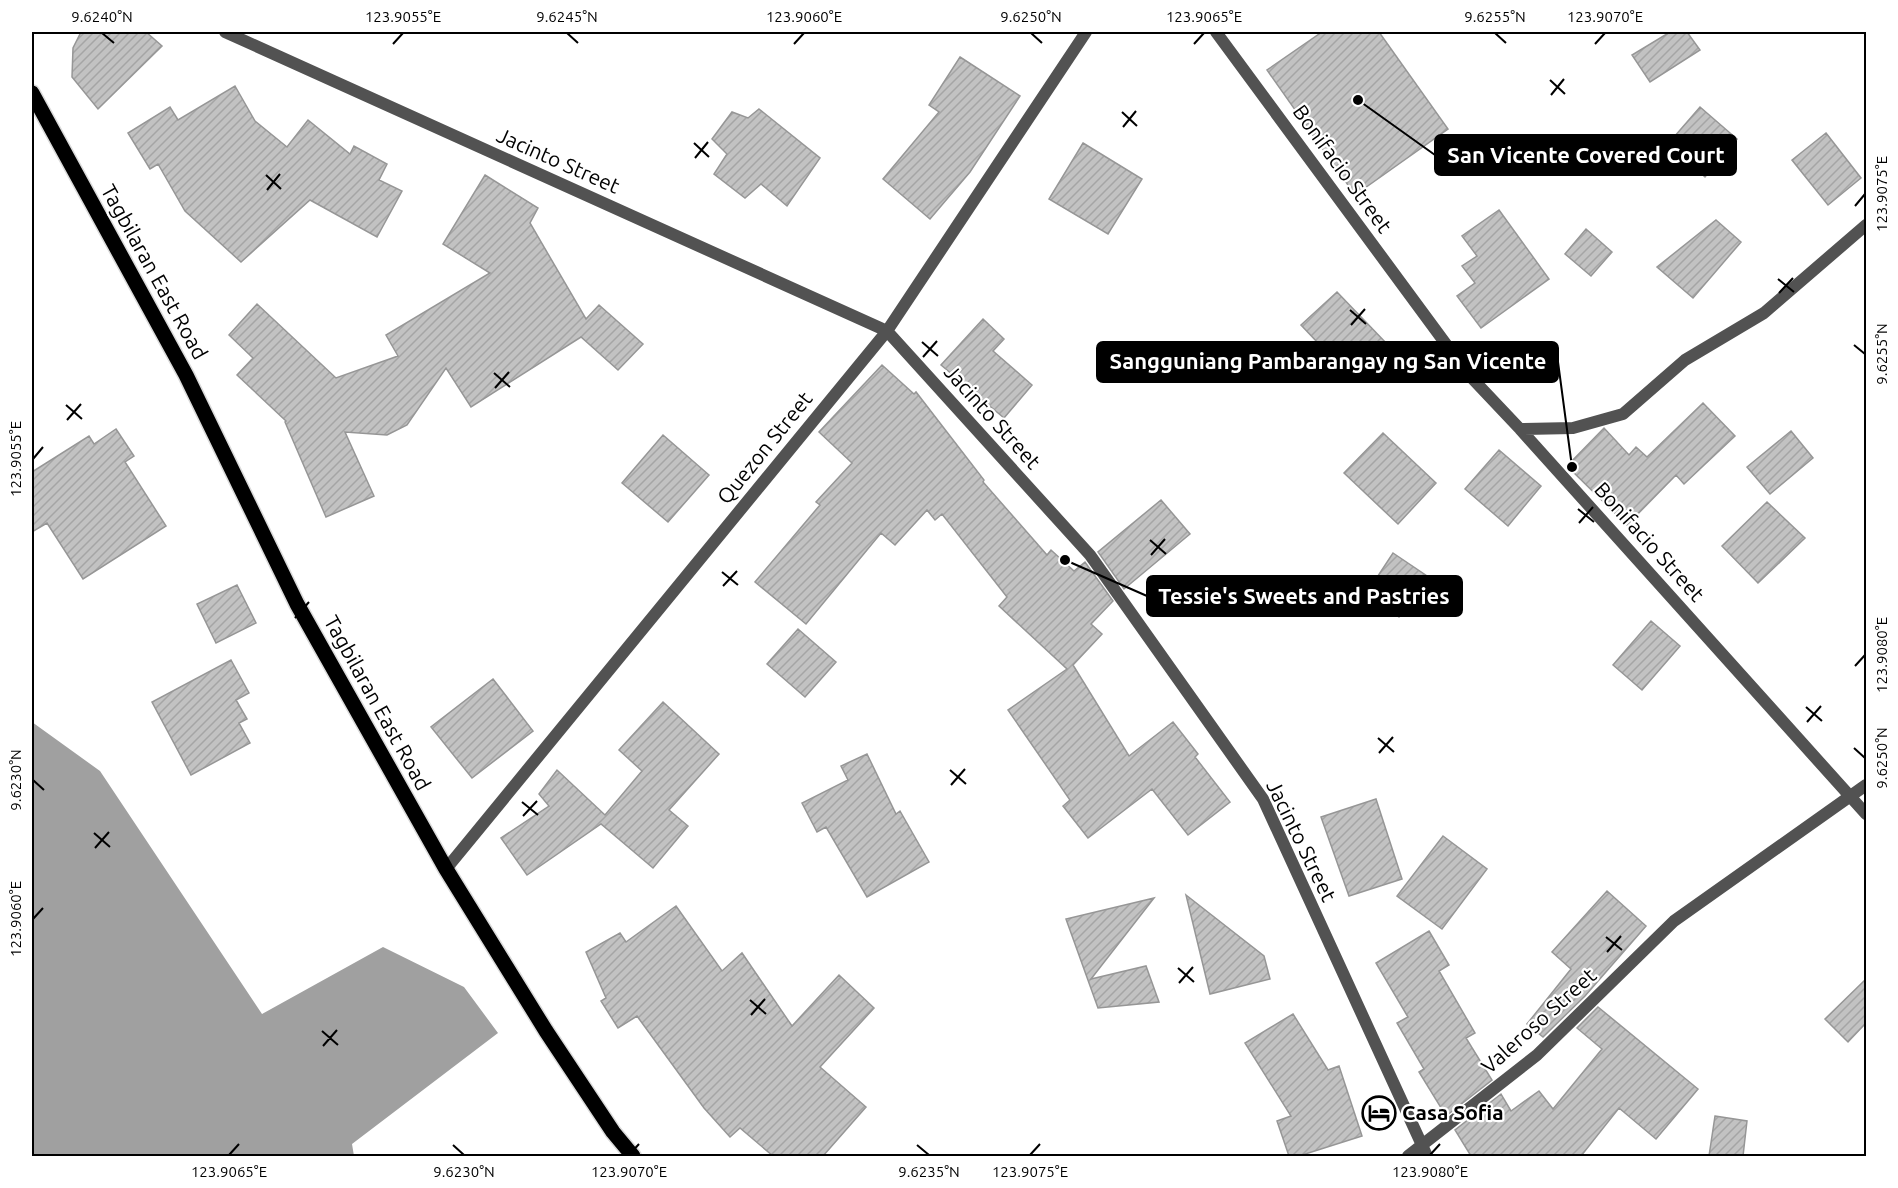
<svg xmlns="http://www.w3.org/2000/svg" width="1898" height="1188" font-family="Ubuntu,sans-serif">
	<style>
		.water { fill: #a0a0a0 }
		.building { fill: url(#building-hatch); stroke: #969696; stroke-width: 1.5 }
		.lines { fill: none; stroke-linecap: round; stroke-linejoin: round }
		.primary-casing { stroke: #dbdbdb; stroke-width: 18 }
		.minor { stroke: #525252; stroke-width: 12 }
		.primary { stroke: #000; stroke-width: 15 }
		.ticks { fill: none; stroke: #000; stroke-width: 2 }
		.labels { text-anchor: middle; stroke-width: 4.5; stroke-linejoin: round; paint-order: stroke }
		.street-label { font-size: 21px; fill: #000; stroke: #fff }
		.poi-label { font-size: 21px; font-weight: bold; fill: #000; stroke: #fff; text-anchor: start }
		.leader { fill: none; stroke: #000; stroke-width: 2 }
		.callout-dot { fill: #000; stroke: #fff; stroke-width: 2 }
		.callout { fill: #000; stroke: #000; stroke-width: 2 }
		.callout-label { font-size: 22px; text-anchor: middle; font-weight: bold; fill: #fff }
		.neatline { fill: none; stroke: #000; stroke-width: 2 }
		.ticks-label { font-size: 15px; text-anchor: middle; fill: #000 }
	</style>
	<defs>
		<pattern id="building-hatch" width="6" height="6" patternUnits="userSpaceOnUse" patternTransform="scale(1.5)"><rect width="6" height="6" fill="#c2c2c2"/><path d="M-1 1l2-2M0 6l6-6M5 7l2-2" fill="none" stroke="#a5a5a5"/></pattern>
	</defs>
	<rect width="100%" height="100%" fill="#fff"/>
	<!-- water -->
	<path class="water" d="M32,722L100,771L262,1014L383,947L464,987L498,1033L352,1144L354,1156H32Z"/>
	<!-- building -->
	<path class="building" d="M81,32H146L162,46L98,109L72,77L73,48Z
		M1322,32H1379L1448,129L1355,195L1267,70Z
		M1670,32H1687L1700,50L1650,82L1632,55Z
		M960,57L1020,96L970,172L930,219L883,179L939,112L929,105Z
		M235,86L255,121L287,147L308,120L350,154L354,146L387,164L379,180L402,191L377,237L310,200L241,262L185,211L158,164L150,169L128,133L170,107L178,120Z
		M1700,107L1737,139L1705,177L1668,144Z
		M759,109L820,158L787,206L761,184L745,198L714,174L727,154L712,139L732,112L748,118Z
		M1826,133L1861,178L1828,205L1792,160Z
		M1083,143L1142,179L1108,234L1049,199Z
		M485,175L538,208L530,223L586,319L599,305L643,344L618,370L581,337L471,407L446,368L407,425L387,435L345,432L374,496L326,517L285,422L286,421L237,375L253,358L229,335L257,304L336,378L398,356L386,335L490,273L443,244Z
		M1499,210L1549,279L1481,328L1457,296L1475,283L1462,266L1477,256L1462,236Z
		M1716,220L1741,242L1693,298L1657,267Z
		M1586,229L1612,252L1591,276L1565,254Z
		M1337,292L1388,345L1352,379L1301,325Z
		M983,319L1004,339L993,351L1032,385L1004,418L941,365Z
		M882,365L914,394L916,392L984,480L983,482L1047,555L1051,550L1074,571L1085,562L1113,601L1091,624L1102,634L1073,665L1129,756L1173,722L1198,754L1195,757L1230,802L1188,835L1152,789L1088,838L1063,806L1070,800L1008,710L1067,669L999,606L1007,597L942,514L935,520L927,510L895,545L881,533L806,624L755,582L820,505L816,502L852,463L819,432Z
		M1703,403L1735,436L1684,484L1676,475L1627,525L1567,466L1604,428L1629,455L1636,447L1647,457Z
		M116,429L134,456L125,462L166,526L83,579L47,523L32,532V472L89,436L94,444Z
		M1791,431L1813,458L1770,494L1747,467Z
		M1383,433L1436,483L1398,524L1344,473Z
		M663,435L709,475L668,522L622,483Z
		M1499,450L1541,486L1508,526L1465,489Z
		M1161,500L1190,534L1124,589L1098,552Z
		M1767,502L1805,538L1758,583L1722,546Z
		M1393,553L1427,576L1399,617L1366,594Z
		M237,585L256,623L216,643L197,604Z
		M1651,621L1680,646L1642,690L1613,665Z
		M798,629L836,662L805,697L767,664Z
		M231,660L249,693L236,700L247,719L239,723L250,743L191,775L152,702Z
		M493,679L533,731L472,778L431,727Z
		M663,702L719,754L669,810L688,826L653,868L601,824L527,875L501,838L549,806L539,794L557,770L605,815L642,771L619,750Z
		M867,754L896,814L900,811L929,862L867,897L826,827L817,832L802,803L848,780L841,766Z
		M1376,799L1402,879L1349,896L1321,817Z
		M1443,836L1487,869L1442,929L1397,896Z
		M1607,891L1646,926L1585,996L1543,1037L1527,1024L1571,969L1552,952Z
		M1186,895L1264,956L1270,979L1210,994Z
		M1154,898L1091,979L1146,966L1159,1002L1098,1008L1066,919Z
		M676,906L722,971L742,953L792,1026L839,975L874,1008L820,1067L866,1107L823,1156H773L740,1128L730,1137L704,1108L637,1016L618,1028L601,1001L606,998L586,952L620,933L626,942Z
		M1429,931L1449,965L1439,971L1475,1033L1466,1038L1492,1080L1446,1116L1419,1072L1424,1069L1397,1023L1408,1017L1376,963Z
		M1866,979V1023L1848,1042L1825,1019Z
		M1598,1007L1698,1089L1656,1139L1619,1108L1581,1156H1471L1455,1130L1501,1094L1511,1111L1539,1091L1553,1109L1602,1049L1577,1028Z
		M1293,1014L1328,1070L1339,1066L1362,1136L1299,1156H1289L1277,1121L1291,1116L1245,1043Z
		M1715,1116L1747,1121L1743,1156H1709Z"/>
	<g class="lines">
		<!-- primary casing -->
		<g class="primary-casing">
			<path id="primary" d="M32,93L186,375L297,604L446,869L546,1031L613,1132L633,1156"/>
		</g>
		<!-- minor -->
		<path class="minor" d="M225,32L887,331L1090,555L1263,799L1427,1156
			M1216,32L1468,374L1520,429L1866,814
			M1520,429L1573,428L1623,414L1685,360L1764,313L1866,225
			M446,869L887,331L1086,32
			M1408,1156L1537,1055L1674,921L1866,785"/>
		<!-- primary -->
		<use href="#primary" class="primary"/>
	</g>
	<!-- ticks -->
	<path class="ticks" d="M102,33L114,43M567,33L578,43M1031,33L1042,43M1495,33L1506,43M393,44L403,33M794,44L804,33M1194,44L1204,33M1595,44L1605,33M1550,80L1565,94M1551,95L1564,79M1122,112L1137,126M1123,127L1136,111M694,143L709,157M695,158L708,142M266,175L281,189M267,190L280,174M1855,206L1865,194M1778,279L1794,292M1779,293L1793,278M1350,310L1366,324M1351,325L1365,309M922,342L938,356M1854,345L1865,354M923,357L937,341M494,373L510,387M495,388L509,372M66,405L82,419M67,420L81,404M33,459L43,447M1578,509L1594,522M1579,523L1593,507M1150,540L1166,554M1151,555L1165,539M722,572L738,585M723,586L737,571M294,603L310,617M295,618L309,602M1855,666L1865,655M1806,707L1822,721M1807,722L1821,706M1378,738L1394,752M1854,748L1865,758M1379,753L1393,737M950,770L966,784M33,780L44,790M951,785L965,769M522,802L538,815M523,816L537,801M94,833L110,847M95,848L109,832M33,919L43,908M1606,937L1622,950M1607,952L1621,936M1178,968L1194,982M1179,983L1193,967M750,1000L766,1014M751,1015L765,999M322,1031L338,1045M323,1046L337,1030M453,1145L464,1155M917,1145L929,1155M229,1155L239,1144M629,1155L639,1144M1030,1155L1040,1144M1430,1155L1440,1144"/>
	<!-- icons -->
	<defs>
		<g id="hotel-ring" transform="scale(1.725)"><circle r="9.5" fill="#fff" stroke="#000" stroke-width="1.5"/><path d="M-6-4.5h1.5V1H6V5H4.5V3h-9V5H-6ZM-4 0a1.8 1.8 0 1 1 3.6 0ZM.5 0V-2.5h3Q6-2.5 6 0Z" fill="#000"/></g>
	</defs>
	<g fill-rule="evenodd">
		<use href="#hotel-ring" x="1379" y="1113"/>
	</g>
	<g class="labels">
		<!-- street labels -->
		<g class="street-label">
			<text transform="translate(558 161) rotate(24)" y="7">Jacinto Street</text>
			<text transform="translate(1342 169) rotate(54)" y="7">Bonifacio Street</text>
			<text transform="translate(154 272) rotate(61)" y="7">Tagbilaran East Road</text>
			<text transform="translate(992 417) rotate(48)" y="7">Jacinto Street</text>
			<text transform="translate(765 448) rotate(-51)" y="7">Quezon Street</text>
			<text transform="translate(1649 542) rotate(48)" y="7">Bonifacio Street</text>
			<text transform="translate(377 703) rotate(61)" y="7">Tagbilaran East Road</text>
			<text transform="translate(1301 841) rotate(64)" y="7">Jacinto Street</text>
			<text transform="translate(1539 1021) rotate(-42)" y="7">Valeroso Street</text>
		</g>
		<!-- poi labels -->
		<g class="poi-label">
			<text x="1402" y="1120">Casa Sofia</text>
		</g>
	</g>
	<!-- callouts -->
	<path class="leader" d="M1358 100L1435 155M1572 467L1558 362M1065 560L1147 596"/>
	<g class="callout-dot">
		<circle cx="1358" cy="100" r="6"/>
		<circle cx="1572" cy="467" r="6"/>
		<circle cx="1065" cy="560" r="6"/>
	</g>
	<g class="callout">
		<rect x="1435" y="135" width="301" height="40" rx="6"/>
		<rect x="1097" y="342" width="461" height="40" rx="6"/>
		<rect x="1147" y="576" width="315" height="40" rx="6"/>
	</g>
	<g class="callout-label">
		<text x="1586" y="163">San Vicente Covered Court</text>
		<text x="1328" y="369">Sangguniang Pambarangay ng San Vicente</text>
		<text x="1304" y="604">Tessie's Sweets and Pastries</text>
	</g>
	<!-- border -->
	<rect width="1898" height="1188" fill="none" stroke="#ffffff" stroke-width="66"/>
	<rect x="33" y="33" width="1832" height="1122" class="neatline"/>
	<g class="ticks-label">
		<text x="102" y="22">9.6240°N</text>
		<text x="403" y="22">123.9055°E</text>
		<text x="567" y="22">9.6245°N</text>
		<text x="804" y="22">123.9060°E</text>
		<text x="1031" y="22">9.6250°N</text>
		<text x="1204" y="22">123.9065°E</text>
		<text x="1495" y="22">9.6255°N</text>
		<text x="1605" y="22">123.9070°E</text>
		<text transform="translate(1882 194) rotate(-90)" y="5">123.9075°E</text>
		<text transform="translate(1882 354) rotate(-90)" y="5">9.6255°N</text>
		<text transform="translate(16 459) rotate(-90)" y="5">123.9055°E</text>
		<text transform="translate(1882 655) rotate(-90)" y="5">123.9080°E</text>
		<text transform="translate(1882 758) rotate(-90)" y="5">9.6250°N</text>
		<text transform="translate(16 780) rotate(-90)" y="5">9.6230°N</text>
		<text transform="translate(16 919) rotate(-90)" y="5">123.9060°E</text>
		<text x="229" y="1177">123.9065°E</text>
		<text x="464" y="1177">9.6230°N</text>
		<text x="629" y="1177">123.9070°E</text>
		<text x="929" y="1177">9.6235°N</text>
		<text x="1030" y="1177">123.9075°E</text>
		<text x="1430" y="1177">123.9080°E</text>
	</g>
</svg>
